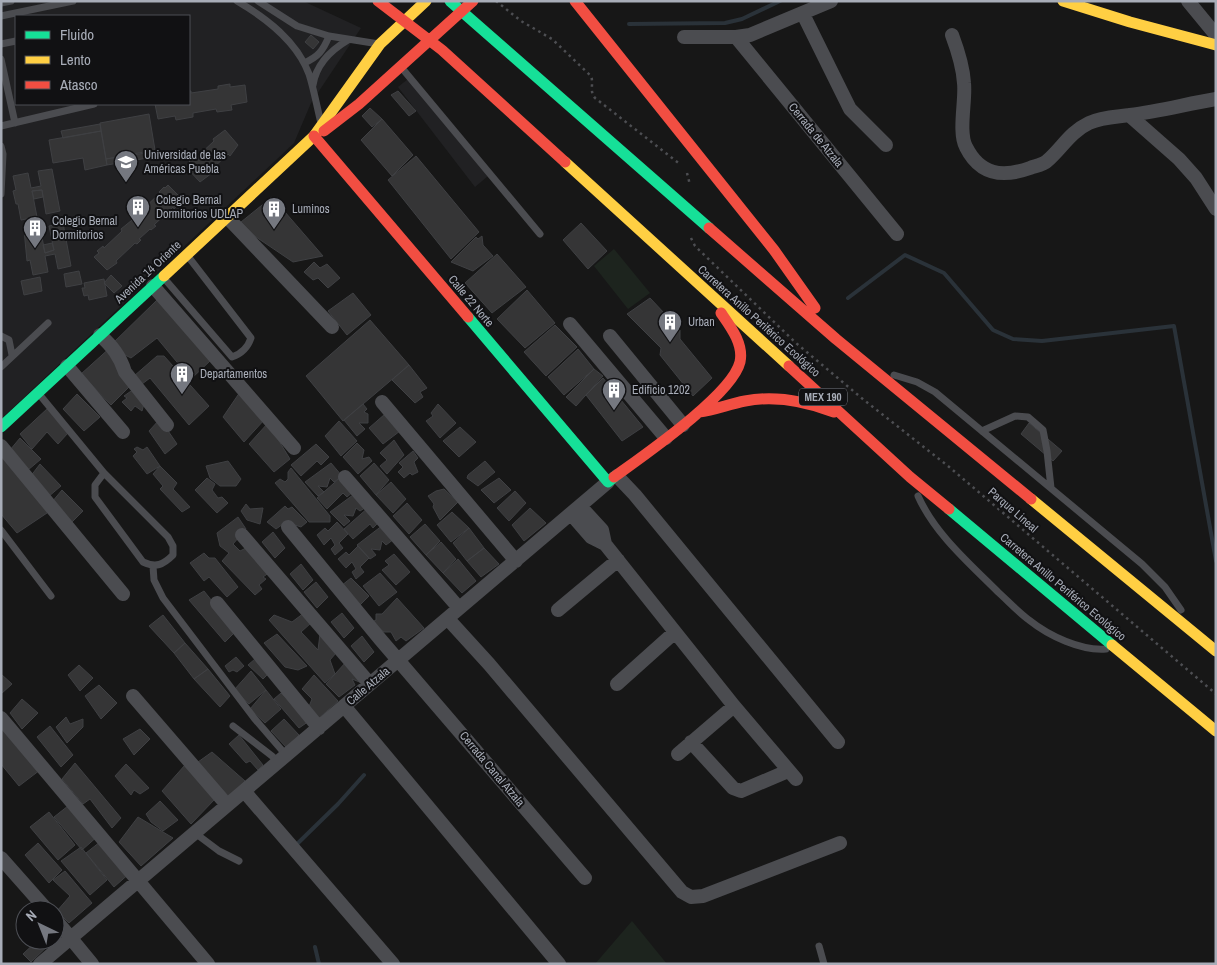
<svg xmlns="http://www.w3.org/2000/svg" width="1217" height="965" font-family="'Archivo Narrow',sans-serif">
	<style>
		.built { fill: #212123; fill-rule: evenodd }
		.green { fill: #1d241e }
		.lines { fill: none; stroke-linecap: round; stroke-linejoin: round }
		.stream { stroke: #2a3239; stroke-width: 4 }
		.building { fill: #353536; stroke: #3f4043 }
		.path { stroke: #4d4e52; stroke-width: 2.5; stroke-dasharray: 2.5 4; stroke-linecap: butt }
		.lane { stroke: #4b4c50; stroke-width: 7 }
		.street { stroke: #4b4c50; stroke-width: 14 }
		.fast { stroke: #16e098; stroke-width: 11 }
		.slow { stroke: #ffcf43; stroke-width: 11 }
		.jam { stroke: #f24e42; stroke-width: 11 }
		.labels { text-anchor: middle; stroke-width: 4; stroke-linejoin: round; paint-order: stroke }
		.shield { fill: #111113; stroke: #7b7e86; stroke-width: 1 }
		.shield-label { font-size: 11px; font-weight: bold; fill: #a8adb8 }
		.street-label { font-size: 12px; fill: #a8adb8; stroke: #111113 }
		.poi-label { font-size: 12px; fill: #a8adb8; stroke: #111113; text-anchor: start }
	</style>
	<rect width="100%" height="100%" fill="#171717"/>
	<!-- built -->
	<path class="built" d="M1,1H303L361,28L311,103L294,143L1,419ZM16,16H189V104H16Z
		M408,79L488,176L475,187L398,87Z"/>
	<!-- green -->
	<path class="green" d="M614,249L650,293L628,309L594,266Z
		M632,921L667,964H595Z"/>
	<g class="lines">
		<!-- stream -->
		<path class="stream" d="M629,24L725,23L742,19L780,1
			M848,298L905,255L944,273L993,330L1013,339L1042,341L1174,326L1216,561
			M297,844L338,804L364,775
			M315,947L319,964"/>
	</g>
	<!-- building -->
	<path class="building" d="M311,35L319,42L313,49L305,42Z
		M230,84V87L245,85L247,102L231,105L232,110L217,112L216,109L193,113V117L176,120L175,116L158,119L155,104H189V91H191V93L218,89V86Z
		M398,91L416,111L409,116L391,95Z
		M370,108L382,119L372,127L362,116Z
		M149,114L155,150L106,159L100,123Z
		M382,119L413,155L392,176L361,140Z
		M100,124L101,131L63,138L61,131Z
		M225,130L238,145L230,156L228,154L210,171L212,173L200,182L186,167L191,163L189,161L195,155L197,157L214,141L213,139Z
		M101,131L107,165L85,170L83,158L53,163L49,140Z
		M152,152L153,157L107,165L106,159Z
		M416,156L479,232L451,259L388,180Z
		M52,169L60,211L46,214L42,190L32,191L37,217L21,220L18,204H16L13,191L16,190L13,176L28,173L31,188L41,186L38,171Z
		M168,185L182,199L177,203L179,204L174,209L173,207L154,225L156,226L151,230L150,229L139,239L141,240L137,244L135,243L116,261L117,263L107,270L94,257L99,253L97,251L103,246L104,248L122,231L121,229L137,216L136,214L140,210L141,211L160,193L159,192L164,187L165,188Z
		M42,190L43,197L34,199L32,191Z
		M272,197L323,256L293,262L256,237L241,222Z
		M63,223L71,266L58,269L55,254L45,256L48,272L33,275L30,260L27,261L24,230L40,227L45,253L54,250L49,226Z
		M581,223L607,251L588,269L563,240Z
		M482,236L483,245L493,256L473,271L451,262L476,237L478,239Z
		M52,243L54,250L45,253L43,245Z
		M497,254L526,287L492,313L465,283Z
		M314,262L320,268L327,264L340,278L328,288L318,278L313,280L304,272Z
		M79,271L82,284L66,287L64,274Z
		M111,275L122,286L114,293L104,283Z
		M40,277L42,291L24,295L21,281Z
		M104,279L107,296L89,300L88,295L84,296L82,288H85L84,283Z
		M527,290L555,323L525,348L497,319Z
		M353,293L371,315L347,335L328,311Z
		M650,298L680,330V339L712,378L693,396L660,355L661,348L627,314Z
		M157,300L211,360L191,379L157,338L131,358L109,347Z
		M370,320L409,365L343,421L306,376Z
		M555,325L577,347L546,376L524,352Z
		M112,346L131,385L111,405L81,374Z
		M578,349L594,369L564,395L548,377Z
		M157,356H164L209,406L189,425L150,378L142,384L134,376Z
		M409,365L427,388L420,392L423,397L415,403L392,380Z
		M594,369L603,376L576,406L566,397Z
		M603,378L643,427L622,441L586,395Z
		M134,389L145,400L142,411L135,406L131,411L122,402L127,398L124,396Z
		M240,392L265,419L244,442L223,417Z
		M77,394L100,417L84,431L63,409Z
		M363,404L367,409L364,412L368,414V423H359L365,429L357,436L344,420Z
		M438,404L456,423L440,438L426,421L433,416L431,413Z
		M48,408L68,433L58,444L47,432L32,449L20,434Z
		M385,414L400,431L383,444L369,428Z
		M160,419L177,444L165,454L149,431Z
		M339,421L357,441L341,456L325,436Z
		M268,423L290,459L274,472L249,444Z
		M1029,423L1062,451L1053,461L1021,434Z
		M460,427L476,442L459,457L443,441Z
		M20,438L41,459L28,470L10,450Z
		M394,440L404,455L387,474L380,466L387,460L380,453Z
		M357,443L364,450L362,459L369,457L372,461L358,474L343,457Z
		M316,444L329,457L321,465L317,461L301,476L291,465Z
		M137,447L143,450L147,447L160,466L147,474L133,456L137,452L134,449Z
		M1,450L53,509L17,533L1,514Z
		M413,451L418,458L414,462L418,472L412,475L410,473L404,478L398,472L403,467L399,463Z
		M228,461L241,479L236,486H220L210,478L206,466Z
		M485,461L495,472L478,486L467,478L468,475Z
		M331,463L342,476L334,482L330,478L327,487L318,486L324,492L318,496L305,482Z
		M374,463L389,480L376,495L360,476Z
		M40,464L61,486L48,497L30,477Z
		M160,466L177,483L173,489L190,507L182,512L160,489L163,486L153,474Z
		M291,468L330,516V522H309L275,483L280,479L285,482L288,479V472Z
		M342,476L355,490L347,497L343,493L327,509L317,498Z
		M207,478L215,484L212,490L218,498L222,497L228,503L217,513L195,490Z
		M499,478L511,490L494,503L481,490Z
		M391,482L406,499L393,513L376,495Z
		M444,489L458,502L440,520L433,507L434,504L428,496L436,491Z
		M62,490L83,511L71,523L52,502Z
		M515,491L526,503L509,521L497,508Z
		M357,492L368,506L360,511L356,508L353,516L344,515L350,521L344,526L330,512Z
		M407,503L422,520L409,534L393,516Z
		M246,504L250,509L263,508L260,524L247,520L241,511Z
		M285,506L288,509L292,507L307,522L301,527L286,522L276,529L267,522Z
		M369,507L381,520L373,528L370,524L353,539L344,529Z
		M530,508L546,523L524,541L512,525Z
		M452,512L469,528L451,542L437,525Z
		M238,517L246,529L233,544L240,551L248,547L270,572L263,577L266,579L259,585L262,589L255,595L222,561L229,553L220,546L217,533Z
		M337,522L348,534L339,543L343,548L335,555L331,549L335,545L331,538L324,545L317,535L325,528L328,531Z
		M425,524L440,541L426,555L410,537Z
		M383,525L394,539L386,545L382,541L380,550L371,549L376,555L370,559L357,545Z
		M469,528L484,548L467,561L453,543Z
		M273,532L285,548L275,558L262,542Z
		M441,542L456,559L443,573L426,555Z
		M358,546L369,558L360,567L364,572L356,579L352,572L356,569L352,562L346,568L338,559L346,552L349,555Z
		M484,548L499,564L481,577L467,561Z
		M204,553L209,558H215L238,587L227,597L209,577L204,581L190,563Z
		M394,554L410,572L396,585L382,570L389,565L385,561Z
		M458,559L476,581L462,593L443,573Z
		M301,564L313,580L303,590L290,574Z
		M380,573L397,592L379,606L363,586Z
		M351,578L369,596L360,605L341,586Z
		M316,582L328,597L317,608L304,592Z
		M204,591L236,631L225,642L189,600Z
		M397,598L424,628L406,641L401,637L396,641L391,632H384L372,622L376,620V614H382Z
		M304,613L311,623L301,632L318,650L320,634L336,653L330,660L335,674L325,683L269,620L274,615L292,622Z
		M342,613L354,628L344,638L331,622Z
		M163,615L185,643L174,653L149,626Z
		M277,634L307,666L298,670L285,667L264,643Z
		M362,636L374,652L364,662L351,646Z
		M185,643L208,669L194,679L174,653Z
		M262,653L274,668L263,679L248,665Z
		M236,657L244,666L237,672L233,670L229,672L225,666Z
		M346,662L362,683L352,679L355,685L339,697L326,684Z
		M79,665L93,678L80,691L68,675Z
		M208,669L230,696L220,707L194,679Z
		M251,671L266,690L249,704L234,690Z
		M1,674L12,684L1,694Z
		M314,675L338,701L317,720L308,709L312,699L302,689Z
		M99,685L117,703L101,719L85,696Z
		M266,690L281,709L265,723L250,709Z
		M281,693L289,701L312,719L299,728L274,699Z
		M22,699L38,713L22,729L10,713Z
		M66,717L70,724L83,719V727L67,743L56,727Z
		M284,719L299,735L287,748L271,731Z
		M50,726L73,755L61,767L37,737Z
		M1,728L40,770L19,786L1,764Z
		M140,729L150,739L134,755L123,739Z
		M239,735L263,765L258,770L250,761L246,763L229,744Z
		M212,752L245,781L229,797L198,762Z
		M75,763L121,818L112,828L90,799L83,804L62,779Z
		M126,764L149,788L140,794L134,790L131,795L115,776Z
		M185,765L215,799L191,824L162,791Z
		M160,801L178,820L163,831L151,822L146,814Z
		M73,802L99,835L82,850L54,817Z
		M49,812L75,845L58,860L30,827Z
		M138,817L173,838L141,866L119,842Z
		M105,838L131,872L114,887L86,853Z
		M38,843L62,870L49,883L25,855Z
		M81,847L107,880L90,895L61,861Z
		M65,871L92,903L69,923L57,911L70,896L53,880Z
		M34,902L42,910H25V922L19,915Z
		M38,940H54L31,962L23,954Z"/>
	<g class="lines">
		<!-- path -->
		<path class="path" d="M496,1L521,21L552,39L591,76C594,84 589,91 595,98L681,165
			M687,173L690,185
			M691,238L695,246L796,343L864,400L948,466L1216,694"/>
		<!-- lane -->
		<path class="lane" d="M237,1C266,18 297,41 309,74C314,90 317,107 321,123
			M258,1L297,26L329,36L379,44
			M1,3L11,1
			M1,16L73,1
			M1,44L16,41
			M1,59L15,123
			M304,63C318,57 323,51 329,36
			M401,67L540,234
			M313,85C316,65 331,50 348,40
			M1,126L94,104
			M1,146L3,154L1,194
			M163,277L232,357C241,354 248,347 251,338L187,255
			M1,336L9,340L12,355
			M1,367L48,323
			M894,375L917,382L935,392L1142,564L1165,587L1181,610
			M39,394L104,473L168,537L173,546V555C163,565 156,568 143,562L95,497V485L104,473
			M982,431L1015,416L1028,417L1043,430L1047,451L1051,488
			M918,496C935,534 969,563 998,592C1008,601 1018,612 1029,620C1049,636 1081,651 1106,649
			M1,530L51,596
			M153,566L154,580L163,598L254,718L286,755
			M233,726L272,756L278,762
			M195,833L219,851L239,861
			M819,946L824,964"/>
		<!-- street -->
		<path class="street" d="M1188,1L1216,35
			M803,14L850,109L886,145
			M952,35C958,51 963,66 964,83C966,100 958,132 966,147C980,175 1002,178 1030,168C1035,166 1043,165 1047,161C1062,148 1070,132 1089,123C1102,117 1116,117 1130,115C1159,111 1187,104 1216,99
			M684,37H736L750,35L831,1
			M736,37L897,234
			M1129,115L1179,159L1196,178L1216,209
			M227,217L332,327
			M153,286L294,448
			M570,324L666,438
			M100,335C112,346 120,356 125,372L167,425
			M610,336L683,425
			M67,366L123,432
			M382,402L516,561
			M1,446L123,594
			M617,476L635,495L838,742
			M345,477L459,608
			M580,506L602,530L605,544
			M571,514L591,537L605,544L734,706L796,779
			M288,527L380,639L585,878
			M242,535L370,684
			M217,603L319,728
			M558,610L618,560
			M448,619L489,664L682,892L691,897L703,896L840,843
			M617,684L675,632
			M133,696L227,805
			M344,706L559,964
			M1,718L208,964
			M691,742L733,788L741,791L788,771
			M678,754L734,706
			M244,791L393,964
			M1,858L47,910
			M55,919L92,964
			M40,964L608,482"/>
		<!-- fast -->
		<path class="fast" d="M450,1L709,228
			M468,317L608,482L614,477
			M1,427L164,276
			M949,509L1112,645"/>
		<!-- slow -->
		<path class="slow" d="M1063,1L1130,22L1216,45
			M565,162L789,366
			M164,276L314,136L380,44L426,1
			M1031,499L1216,651
			M1112,645L1216,731"/>
		<!-- jam -->
		<path class="jam" d="M378,1L442,50L565,162
			M575,1L774,250L815,308
			M324,131L359,104L473,1
			M314,136L468,317
			M709,228L836,339L1031,499
			M789,366L910,477L949,509
			M699,412C715,410 729,404 745,401C776,395 805,401 834,412
			M614,477C643,456 732,395 740,362C744,344 730,326 721,313"/>
	</g>
	<!-- icons -->
	<defs>
		<g id="university-pin" transform="scale(1.25)"><path d="M0 17L-7.5 6A9.5 9.5 0 1 1 7.5 6Z" fill="#757880" stroke="#111113"/><path d="M0-5L7-2L0 1L-7-2ZM-4 1L0 2.5L4 1V4Q0 6-4 4Z" fill="#fff"/></g>
		<g id="building-pin" transform="scale(1.25)"><path d="M0 17L-7.5 6A9.5 9.5 0 1 1 7.5 6Z" fill="#757880" stroke="#111113"/><path d="M-4-6H4V6H1V3H-1V6H-4ZM-2.5-4.3h1.7v1.8h-1.7ZM.8-4.3h1.7v1.8H.8ZM-2.5-1h1.7V.8h-1.7ZM.8-1h1.7V.8H.8Z" fill="#fff"/></g>
	</defs>
	<g fill-rule="evenodd">
		<use href="#university-pin" x="126" y="162"/>
		<use href="#building-pin" x="138" y="207"/>
		<use href="#building-pin" x="274" y="209"/>
		<use href="#building-pin" x="35" y="228"/>
		<use href="#building-pin" x="670" y="322"/>
		<use href="#building-pin" x="182" y="374"/>
		<use href="#building-pin" x="614" y="390"/>
	</g>
	<g class="labels">
		<!-- shield labels -->
		<rect class="shield" x="799" y="388.5" width="48" height="17" rx="4"/>
		<g class="shield-label">
			<text x="823" y="401">MEX 190</text>
		</g>
		<!-- street labels -->
		<g class="street-label">
			<text transform="translate(816 135) rotate(51)" y="4">Cerrada de Atzala</text>
			<text transform="translate(148 272) rotate(-43)" y="4">Avenida 14 Oriente</text>
			<text transform="translate(471 301) rotate(50)" y="4">Calle 22 Norte</text>
			<text transform="translate(759 321) rotate(42)" y="4">Carretera Anillo Periférico Ecológico</text>
			<text transform="translate(1013 510) rotate(41)" y="4">Parque Lineal</text>
			<text transform="translate(1063 587) rotate(40)" y="4">Carretera Anillo Periférico Ecológico</text>
			<text transform="translate(368 686) rotate(-40)" y="4">Calle Atzala</text>
			<text transform="translate(492 769) rotate(50)" y="4">Cerrada Canal Atzala</text>
		</g>
		<!-- poi labels -->
		<g class="poi-label">
			<text x="144" y="159">Universidad de las<tspan x="144" dy="14">Américas Puebla</tspan></text>
			<text x="156" y="204">Colegio Bernal<tspan x="156" dy="14">Dormitorios UDLAP</tspan></text>
			<text x="292" y="213">Luminos</text>
			<text x="52" y="225">Colegio Bernal<tspan x="52" dy="14">Dormitorios</tspan></text>
			<text x="688" y="326">Urban</text>
			<text x="200" y="378">Departamentos</text>
			<text x="632" y="394">Edificio 1202</text>
		</g>
	</g>
	<!-- border -->
	<rect width="1217" height="965" fill="none" stroke="#a8adb8" stroke-width="5"/>
	<!-- legend -->
	<rect x="15" y="15" width="175" height="90" fill="#111113" stroke="#4d4f55"/>
	<rect x="25" y="31" width="25" height="8" fill="#16e098" stroke="#4d4f55"/>
	<text x="60" y="40" font-size="15" fill="#a8adb8">Fluido</text>
	<rect x="25" y="56" width="25" height="8" fill="#ffcf43" stroke="#4d4f55"/>
	<text x="60" y="65" font-size="15" fill="#a8adb8">Lento</text>
	<rect x="25" y="81" width="25" height="8" fill="#f24e42" stroke="#4d4f55"/>
	<text x="60" y="90" font-size="15" fill="#a8adb8">Atasco</text>
	<!-- north arrow -->
	<g transform="translate(40 925) rotate(317)"><circle r="24" fill="#111113" stroke="#4d4f55"/>
	<path d="M0-4L9 19L0 12L-9 19Z" fill="#757880"/>
	<text y="-8" font-size="14" font-weight="bold" text-anchor="middle" fill="#a8adb8">N</text>
	</g>
</svg>
